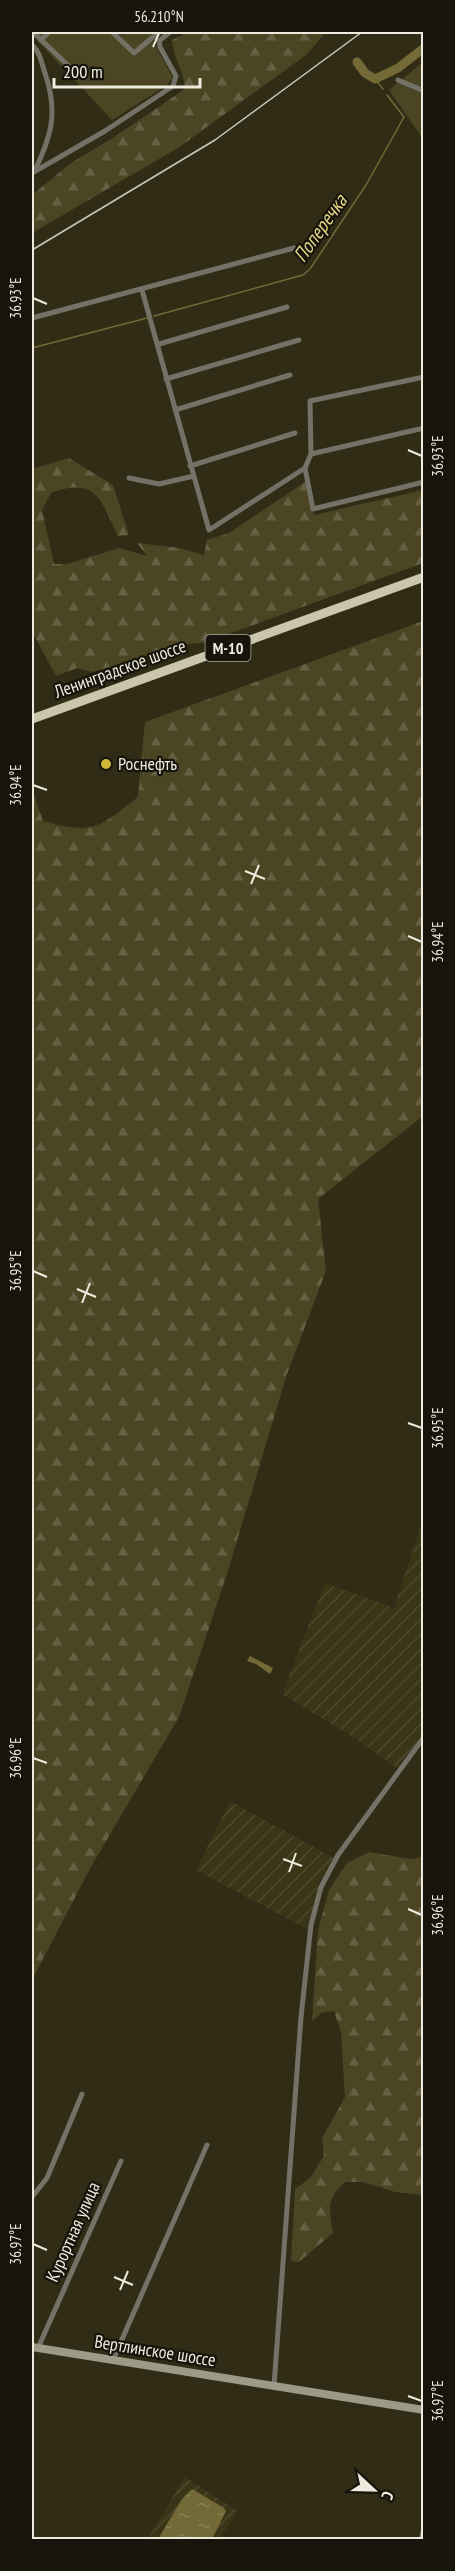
<svg xmlns="http://www.w3.org/2000/svg" width="455" height="2571" font-family="'PT Sans Narrow',sans-serif">
	<style>
		.industrial { fill: url(#industrial-furrows) }
		.forest { fill: url(#forest-firs) }
		.garden { fill: #4b4524 }
		.water { fill: url(#water-ripples) }
		.lines { fill: none; stroke-linecap: round; stroke-linejoin: round }
		.stream { stroke: #736a37; stroke-width: 1.5 }
		.river { stroke: #736a37; stroke-width: 9 }
		.minor { stroke: #747267; stroke-width: 5 }
		.secondary { stroke: #9d9a88; stroke-width: 8 }
		.trunk { stroke: #cac6ac; stroke-width: 9 }
		.rail { stroke: #cccaba; stroke-width: 1.5 }
		.ticks { fill: none; stroke: #edebdd; stroke-width: 2 }
		.poi-dot { fill: #cfb837; stroke: #16140b; stroke-width: 2 }
		.labels { text-anchor: middle; stroke-width: 4.5; stroke-linejoin: round; paint-order: stroke }
		.shield { fill: #16140b; stroke: #acaa9e; stroke-width: 1.5 }
		.shield-label { font-size: 16px; font-weight: bold; fill: #edebdd }
		.street-label { font-size: 18px; fill: #edebdd; stroke: #16140b }
		.poi-label { font-size: 18px; fill: #edebdd; stroke: #16140b; text-anchor: start }
		.water-label { font-size: 20px; font-style: italic; fill: #e6d687; stroke: #16140b }
		.neatline { fill: none; stroke: #edebdd; stroke-width: 2 }
		.ticks-label { font-size: 15px; text-anchor: middle; fill: #edebdd }
	</style>
	<defs>
		<pattern id="industrial-furrows" width="10" height="10" patternUnits="userSpaceOnUse" patternTransform="scale(1.5)"><rect width="10" height="10" fill="#3b3517"/><path d="M-1 1l2-2M0 10L10 0M9 11l2-2" fill="none" stroke="#4e492d"/></pattern>
		<pattern id="forest-firs" width="22" height="20" patternUnits="userSpaceOnUse" patternTransform="scale(1.5)"><rect width="22" height="20" fill="#4b4524"/><path d="M5 1l3.5 6h-7zM16 11l3.5 6h-7z" fill="#656043"/></pattern>
		<pattern id="water-ripples" width="26" height="14" patternUnits="userSpaceOnUse" patternTransform="scale(1.5)"><rect width="26" height="14" fill="#736a37"/><path d="M2 4q2-2 4 0t4 0M15 11q2-2 4 0t4 0" fill="none" stroke="#877f54"/></pattern>
	</defs>
	<rect width="100%" height="100%" fill="#302c16"/>
	<!-- industrial -->
	<path class="industrial" d="M423,1519V1729L422,1736L397,1768L353,1737L283,1695V1692L325,1583L394,1608Z
		M230,1801L334,1858L317,1885L318,1889L307,1929L196,1870Z
		M185,2477L238,2511L220,2539L147,2540Z"/>
	<!-- forest -->
	<path class="forest" d="M188,32H326L306,55L178,148L32,233V195L71,163L111,139L185,89C184,71 173,58 172,40Z
		M69,458L113,485L129,535L118,536C101,501 97,476 51,493L42,510L54,564H67L119,548L147,556L137,543L179,548L204,555L207,540L229,533L305,482L314,515L423,490V563L204,643L182,644L93,672L77,668L56,676L32,632V469Z
		M423,621V1116L318,1199L326,1271L287,1374L228,1571L179,1717L92,1865L32,1980V789L43,821C94,835 98,828 138,797L145,722Z
		M369,1852L410,1859L423,1857V2195L395,2192L363,2182H345C326,2200 329,2208 333,2233L299,2262L291,2261L295,2189L310,2178L324,2156L322,2138L345,2097L341,2033L334,2011L321,2013L312,2021L318,1930L329,1890L347,1863Z"/>
	<!-- garden -->
	<path class="garden" d="M32,32H161L152,39L173,78L166,86L112,120L32,35Z
		M423,62V139L389,90Z"/>
	<!-- water -->
	<path class="water" d="M250,1656L273,1668L270,1674L256,1664L247,1661Z
		M192,2489L224,2508L226,2511L212,2539H158L182,2499Z"/>
	<g class="lines">
		<!-- stream -->
		<path class="stream" d="M375,79L383,89
			M154,316L303,275L310,269L366,185L404,117L387,95
			M32,348L147,318"/>
		<!-- river -->
		<path class="river" d="M357,62L365,73L375,79L398,68L424,48"/>
		<!-- minor -->
		<path class="minor" d="M33,32L76,73
			M112,32L134,53L159,32
			M41,40L49,32
			M32,45C39,51 41,60 44,70C58,110 53,133 35,170
			M398,80L424,91
			M32,173L105,131L173,86L176,76L160,47L159,41L170,32
			M142,290L209,530L305,468L311,454L424,428
			M32,318L294,248
			M159,344L287,307
			M166,379L299,340
			M175,410L290,375
			M311,454L310,401L424,377
			M190,466L295,433
			M305,468L313,509L424,482
			M129,478L159,484L194,476
			M32,2197L47,2178L82,2094
			M38,2348L121,2161
			M113,2360L207,2145
			M274,2386L301,2017L311,1925L321,1887L338,1855L424,1737
			M421,2540L424,2527"/>
		<!-- secondary -->
		<path class="secondary" d="M32,2347L424,2410"/>
		<!-- trunk -->
		<path class="trunk" d="M32,719L424,577"/>
		<!-- rail -->
		<path class="rail" d="M32,250L215,140L362,32"/>
	</g>
	<!-- ticks -->
	<path class="ticks" d="M153,47L159,33M33,298L47,304M408,450L422,456M33,785L47,790M245,871L265,879M251,884L259,865M408,936L422,942M33,1271L47,1277M77,1289L96,1297M82,1303L90,1283M408,1423L422,1428M33,1758L47,1763M283,1859L302,1866M289,1872L296,1853M408,1909L422,1915M33,2244L47,2250M114,2277L133,2285M120,2290L128,2271M408,2396L422,2401"/>
	<!-- markers -->
	<circle class="poi-dot" cx="106" cy="764" r="6"/>
	<g class="labels">
		<!-- shield labels -->
		<rect class="shield" x="205.5" y="635" width="45" height="26" rx="4.5"/>
		<g class="shield-label">
			<text x="228" y="654">М-10</text>
		</g>
		<!-- street labels -->
		<g class="street-label">
			<text transform="translate(120 669) rotate(-20)" y="6">Ленинградское шоссе</text>
			<text transform="translate(73 2232) rotate(-66)" y="6">Курортная улица</text>
			<text transform="translate(155 2351) rotate(9)" y="6">Вертлинское шоссе</text>
		</g>
		<!-- poi labels -->
		<g class="poi-label">
			<text x="118" y="770">Роснефть</text>
		</g>
		<!-- water labels -->
		<g class="water-label">
			<text transform="translate(320 228) rotate(-55)" y="7">Поперечка</text>
		</g>
	</g>
	<!-- border -->
	<rect width="455" height="2571" fill="none" stroke="#16140b" stroke-width="66"/>
	<!-- north arrow -->
	<g transform="translate(374 2490) rotate(112)" stroke="#16140b" stroke-width="4.5" paint-order="stroke">
	<path d="M0-4.5L10 22L0 15L-10 22Z" fill="#edebdd"/>
	<text y="-9" font-size="16" font-weight="bold" text-anchor="middle" fill="#edebdd">С</text>
	</g>
	<!-- scale -->
	<path d="M54 78v9h146v-9" fill="none" stroke="#edebdd" stroke-width="3"/>
	<text x="63" y="78" font-size="18" fill="#edebdd" stroke="#16140b" stroke-width="4.5" paint-order="stroke">200 m</text>
	<rect x="33" y="33" width="389" height="2505" class="neatline"/>
	<g class="ticks-label">
		<text x="159" y="22">56.210°N</text>
		<text transform="translate(16 298) rotate(-90)" y="5">36.93°E</text>
		<text transform="translate(438 456) rotate(-90)" y="5">36.93°E</text>
		<text transform="translate(16 785) rotate(-90)" y="5">36.94°E</text>
		<text transform="translate(438 942) rotate(-90)" y="5">36.94°E</text>
		<text transform="translate(16 1271) rotate(-90)" y="5">36.95°E</text>
		<text transform="translate(438 1428) rotate(-90)" y="5">36.95°E</text>
		<text transform="translate(16 1758) rotate(-90)" y="5">36.96°E</text>
		<text transform="translate(438 1915) rotate(-90)" y="5">36.96°E</text>
		<text transform="translate(16 2244) rotate(-90)" y="5">36.97°E</text>
		<text transform="translate(438 2401) rotate(-90)" y="5">36.97°E</text>
	</g>
</svg>
